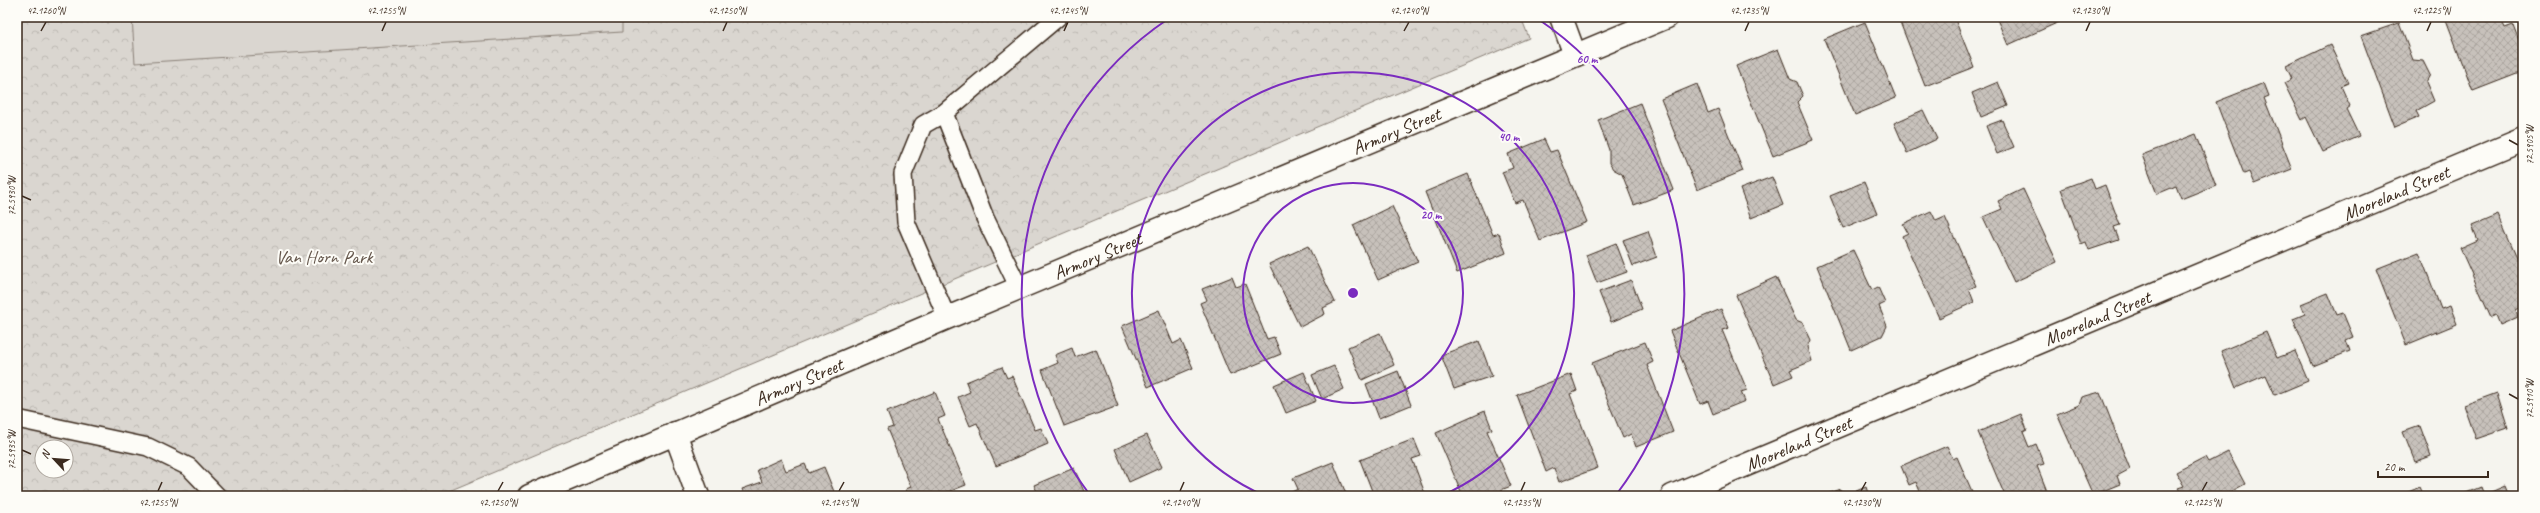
<svg xmlns="http://www.w3.org/2000/svg" width="2540" height="513" font-family="Caveat,sans-serif">
	<style>
		.park { fill: url(#park-crowns); stroke: #8a8077; fill-rule: evenodd }
		.pitch { fill: #dad6d0; stroke: #8a8077 }
		.building { fill: url(#building-cross-hatch); stroke: #3b2a1e }
		.lines { fill: none; stroke-linecap: round; stroke-linejoin: round }
		.service-casing { stroke: #3b2a1e; stroke-width: 20 }
		.minor-casing { stroke: #3b2a1e; stroke-width: 25 }
		.tertiary-casing { stroke: #3b2a1e; stroke-width: 25 }
		.secondary-casing { stroke: #3b2a1e; stroke-width: 25 }
		.service { stroke: #fdfcf7; stroke-width: 17 }
		.minor { stroke: #fdfcf7; stroke-width: 22 }
		.tertiary { stroke: #fdfcf7; stroke-width: 22 }
		.secondary { stroke: #fdfcf7; stroke-width: 22 }
		.ticks { fill: none; stroke: #3b2a1e; stroke-width: 1.5 }
		.ring { fill: none; stroke: #7b2cbf; stroke-width: 2 }
		.labels { text-anchor: middle; stroke-width: 4; stroke-linejoin: round; paint-order: stroke }
		.street-label { font-size: 19px; fill: #3b2a1e; stroke: #fdfcf7 }
		.park-label { font-size: 19px; fill: #63554a; stroke: #fdfcf7 }
		.centre { fill: #7b2cbf; stroke: #fdfcf7; stroke-width: 2 }
		.ring-label { font-size: 12px; text-anchor: middle; font-weight: bold; fill: #7b2cbf; stroke: #fdfcf7; stroke-width: 4; stroke-linejoin: round; paint-order: stroke }
		.neatline { fill: none; stroke: #3b2a1e; stroke-width: 1.5 }
		.ticks-label { font-size: 10px; text-anchor: middle; fill: #3b2a1e }
	</style>
	<defs>
		<pattern id="park-crowns" width="20" height="18" patternUnits="userSpaceOnUse"><rect width="20" height="18" fill="#dad6d0"/><path d="M2 6a3 3 0 1 1 6 0M12 15a3 3 0 1 1 6 0" fill="none" stroke="#bcb8b2"/></pattern>
		<pattern id="building-cross-hatch" width="8" height="8" patternUnits="userSpaceOnUse"><rect width="8" height="8" fill="#c7c1bb"/><path d="M0 0l8 8M0 8l8-8" fill="none" stroke="#aca6a0"/></pattern>
	</defs>
	<rect width="100%" height="100%" fill="#f5f4ee"/>
	<filter id="ink" filterUnits="userSpaceOnUse"><feTurbulence type="fractalNoise" baseFrequency=".025" numOctaves="2"/><feDisplacementMap in="SourceGraphic" scale="8" xChannelSelector="R" yChannelSelector="G"/><feConvolveMatrix kernelMatrix="1 2 1 2 8 2 1 2 1" color-interpolation-filters="sRGB"/></filter>
	<g filter="url(#ink)">
		<!-- park -->
		<path class="park" d="M17,17H1521L1529,38L437,496H17ZM42,447H66V471H42Z"/>
		<!-- pitch -->
		<path class="pitch" d="M132,17H622V32L135,63Z"/>
		<!-- building -->
		<path class="building" d="M1898,17H1954L1974,67L1925,86Z
			M1996,17H2056L2059,22L2008,45Z
			M2445,17H2500L2505,28L2513,25L2523,51V75L2522,72L2473,91Z
			M1865,22L1896,98L1855,115L1824,39Z
			M2399,23L2413,60L2423,61L2430,75L2426,82L2434,101L2416,111L2419,117L2395,127L2361,36Z
			M2330,45L2348,83L2341,86L2350,106L2346,109L2359,136L2323,152L2306,117L2302,120L2284,83L2292,79L2286,66Z
			M1778,49L1790,79L1797,82L1803,96L1797,102L1813,140L1773,156L1736,66Z
			M1998,82L2008,106L1981,117L1972,93Z
			M2264,83L2269,96L2264,98L2292,169L2254,184L2249,172L2244,174L2216,102Z
			M1697,84L1708,113L1718,109L1743,171L1697,190L1661,99Z
			M1640,103L1674,190L1634,205L1622,174L1613,169L1609,163V150L1598,120Z
			M1923,110L1937,139L1907,153L1894,123Z
			M2002,120L2014,147L1997,154L1986,126Z
			M2196,134L2216,185L2181,199L2176,186L2157,194L2142,155Z
			M1544,139L1550,152L1557,150L1587,222L1540,241L1523,200L1515,203L1502,172L1513,168L1508,154Z
			M1468,174L1493,235L1499,233L1506,253L1457,273L1425,192Z
			M1772,177L1783,205L1751,218L1740,189Z
			M2091,178L2095,189L2105,185L2120,225L2114,227L2119,240L2089,250L2086,242L2081,244L2061,189Z
			M1864,182L1877,214L1843,228L1830,196Z
			M2023,189L2057,262L2014,282L1983,217L2002,209L1998,201Z
			M1392,206L1418,262L1378,280L1353,225Z
			M1931,211L1936,221L1945,217L1976,286L1969,289L1974,302L1939,318L1902,236L1908,233L1903,224Z
			M2498,215L2523,272V306L2516,310L2518,317L2500,325L2496,315L2491,317L2460,248L2478,240L2472,226Z
			M1648,231L1657,257L1633,266L1623,240Z
			M1616,243L1627,272L1597,283L1586,255Z
			M1308,246L1335,302L1323,308L1325,314L1300,327L1269,264Z
			M1853,250L1872,290L1878,287L1885,303L1879,306L1887,326L1882,336L1851,350L1817,266Z
			M2419,252L2441,309L2450,306L2457,324L2406,345L2376,269Z
			M1232,277L1236,287L1245,284L1267,339L1274,337L1281,354L1230,375L1200,303L1207,300L1202,289Z
			M1776,277L1796,320L1803,323L1811,340L1808,347L1812,361L1790,370L1793,376L1774,384L1736,295Z
			M1631,280L1642,309L1611,322L1599,292Z
			M2328,293L2337,315L2343,313L2353,337L2346,340L2350,351L2313,366L2293,319L2305,314L2301,304Z
			M1721,309L1729,328L1722,330L1747,390L1741,392L1745,401L1713,414L1708,401L1700,404L1670,331Z
			M1159,310L1173,344L1181,340L1193,368L1148,387L1122,326Z
			M2266,332L2277,358L2295,351L2308,381L2275,395L2266,375L2236,388L2221,351Z
			M1380,333L1394,365L1362,380L1348,347Z
			M1479,341L1492,376L1454,389L1441,355Z
			M1645,342L1653,362L1647,365L1673,432L1636,447L1631,434L1623,438L1592,363Z
			M1072,348L1075,357L1096,349L1118,406L1064,426L1042,370L1058,363L1055,355Z
			M1334,366L1344,389L1322,399L1312,375Z
			M1002,367L1007,378L1012,376L1035,430L1041,428L1048,444L996,466L977,423L970,426L958,397L970,392L966,382Z
			M1398,371L1411,405L1379,418L1366,384Z
			M1304,372L1316,401L1286,413L1274,385Z
			M1571,374L1577,391L1570,394L1598,468L1559,482L1554,468L1546,472L1517,395Z
			M935,392L945,416L938,419L966,485L938,496H908L906,489L911,487L887,429L893,427L887,412Z
			M2100,392L2130,469L2117,476L2120,484L2093,495L2057,414L2079,405L2082,397Z
			M2497,393L2508,428L2476,439L2464,405Z
			M1485,411L1492,429L1487,431L1511,486L1501,490L1503,496H1463L1436,433Z
			M2021,414L2027,430L2023,432L2029,447L2036,444L2044,464L2037,466L2049,496H2005L1978,432Z
			M2420,426L2431,456L2415,462L2403,432Z
			M1147,435L1162,467L1129,482L1115,449Z
			M1414,439L1421,456L1412,459L1426,496H1374L1360,460Z
			M1947,446L1953,459L1957,457L1974,496H1922L1916,482L1909,485L1901,466Z
			M2228,452L2245,484L2223,496H2183L2178,488L2184,486L2176,472L2205,457L2208,462Z
			M781,459L786,471L805,464L809,473L824,467L835,494L830,496H745L742,489L762,482L757,470Z
			M1333,462L1347,496H1283L1298,489L1293,478Z
			M1074,468L1086,496H1039L1034,485Z
			M2505,486L2509,496L2461,495L2481,487L2484,495Z
			M1866,487L1869,496H1822L1841,489L1844,496Z
			M2420,487L2424,496H2399Z"/>
		<g class="lines">
			<!-- service casing -->
			<g class="service-casing">
				<path id="service" d="M944,113L985,218L1019,288
					M947,318L906,222L903,174L923,125L944,113L1058,17
					M17,419L148,447L189,467L217,496"/>
			</g>
			<!-- minor casing -->
			<g class="minor-casing">
				<g id="minor">
					<path d="M1561,17L1575,55"/>
					<path id="s1" d="M1672,496L2523,139"/>
				</g>
			</g>
			<!-- tertiary casing -->
			<g class="tertiary-casing">
				<path id="tertiary" d="M675,433L698,496"/>
			</g>
			<!-- secondary casing -->
			<g class="secondary-casing">
				<g id="secondary">
					<path id="s2" d="M529,496L947,318L1667,17"/>
				</g>
			</g>
			<!-- service -->
			<use href="#service" class="service"/>
			<!-- minor -->
			<use href="#minor" class="minor"/>
			<!-- tertiary -->
			<use href="#tertiary" class="tertiary"/>
			<!-- secondary -->
			<use href="#secondary" class="secondary"/>
		</g>
	</g>
	<!-- ticks -->
	<path class="ticks" d="M41,31L46,22M382,31L386,22M723,31L727,22M1064,31L1068,22M1404,31L1409,22M1745,31L1749,22M2086,31L2090,22M2427,31L2431,22M2509,140L2518,145M22,196L31,200M2509,394L2518,399M22,450L31,454M158,491L162,482M498,491L503,482M839,491L844,482M1180,491L1184,482M1521,491L1525,482M1861,491L1866,482M2202,491L2207,482"/>
	<!-- distance rings -->
	<g class="ring">
		<circle cx="1353" cy="293" r="110"/>
		<path d="M1265 496A221 221 0 1 1 1441 496"/>
		<path d="M1090 495A331 331 0 0 1 1168 19M1538 19A331 331 0 0 1 1616 495"/>
	</g>
	<g class="labels">
		<!-- street labels -->
		<g class="street-label">
			<text dy="7" stroke="none"><textPath href="#s2" startOffset="941">Armory Street</textPath></text>
			<text dy="7" stroke="none"><textPath href="#s1" startOffset="785">Mooreland Street</textPath></text>
			<text dy="7" stroke="none"><textPath href="#s2" startOffset="617">Armory Street</textPath></text>
			<text dy="7" stroke="none"><textPath href="#s1" startOffset="461">Mooreland Street</textPath></text>
			<text dy="7" stroke="none"><textPath href="#s2" startOffset="293">Armory Street</textPath></text>
			<text dy="7" stroke="none"><textPath href="#s1" startOffset="137">Mooreland Street</textPath></text>
		</g>
		<!-- park labels -->
		<g class="park-label">
			<text x="324" y="263">Van Horn Park</text>
		</g>
	</g>
	<circle cx="1353" cy="293" r="6" class="centre"/>
	<g class="ring-label">
		<text x="1587" y="63">60 m</text>
		<text x="1509" y="141">40 m</text>
		<text x="1431" y="219">20 m</text>
	</g>
	<!-- margin -->
	<rect width="2540" height="513" fill="none" stroke="#fdfcf7" stroke-width="44"/>
	<!-- north arrow -->
	<g transform="translate(54 459) rotate(296)"><circle r="19" fill="#fdfcf7" stroke="#afa8a0"/>
	<path d="M0-3L7 15L0 10L-7 15Z" fill="#3b2a1e"/>
	<text y="-6" font-size="11" font-weight="bold" text-anchor="middle" fill="#3b2a1e">N</text>
	</g>
	<!-- scale -->
	<path d="M2378 471v6h110v-6" fill="none" stroke="#3b2a1e" stroke-width="2"/>
	<text x="2384" y="471" font-size="12" fill="#3b2a1e" stroke="#fdfcf7" stroke-width="3" paint-order="stroke">20 m</text>
	<rect x="22" y="22" width="2496" height="469" class="neatline"/>
	<g class="ticks-label">
		<text x="46" y="14">42.1260°N</text>
		<text x="386" y="14">42.1255°N</text>
		<text x="727" y="14">42.1250°N</text>
		<text x="1068" y="14">42.1245°N</text>
		<text x="1409" y="14">42.1240°N</text>
		<text x="1749" y="14">42.1235°N</text>
		<text x="2090" y="14">42.1230°N</text>
		<text x="2431" y="14">42.1225°N</text>
		<text transform="translate(2529 145) rotate(-90)" y="4">72.5905°W</text>
		<text transform="translate(11 196) rotate(-90)" y="4">72.5930°W</text>
		<text transform="translate(2529 399) rotate(-90)" y="4">72.5910°W</text>
		<text transform="translate(11 450) rotate(-90)" y="4">72.5935°W</text>
		<text x="158" y="506">42.1255°N</text>
		<text x="498" y="506">42.1250°N</text>
		<text x="839" y="506">42.1245°N</text>
		<text x="1180" y="506">42.1240°N</text>
		<text x="1521" y="506">42.1235°N</text>
		<text x="1861" y="506">42.1230°N</text>
		<text x="2202" y="506">42.1225°N</text>
	</g>
</svg>
